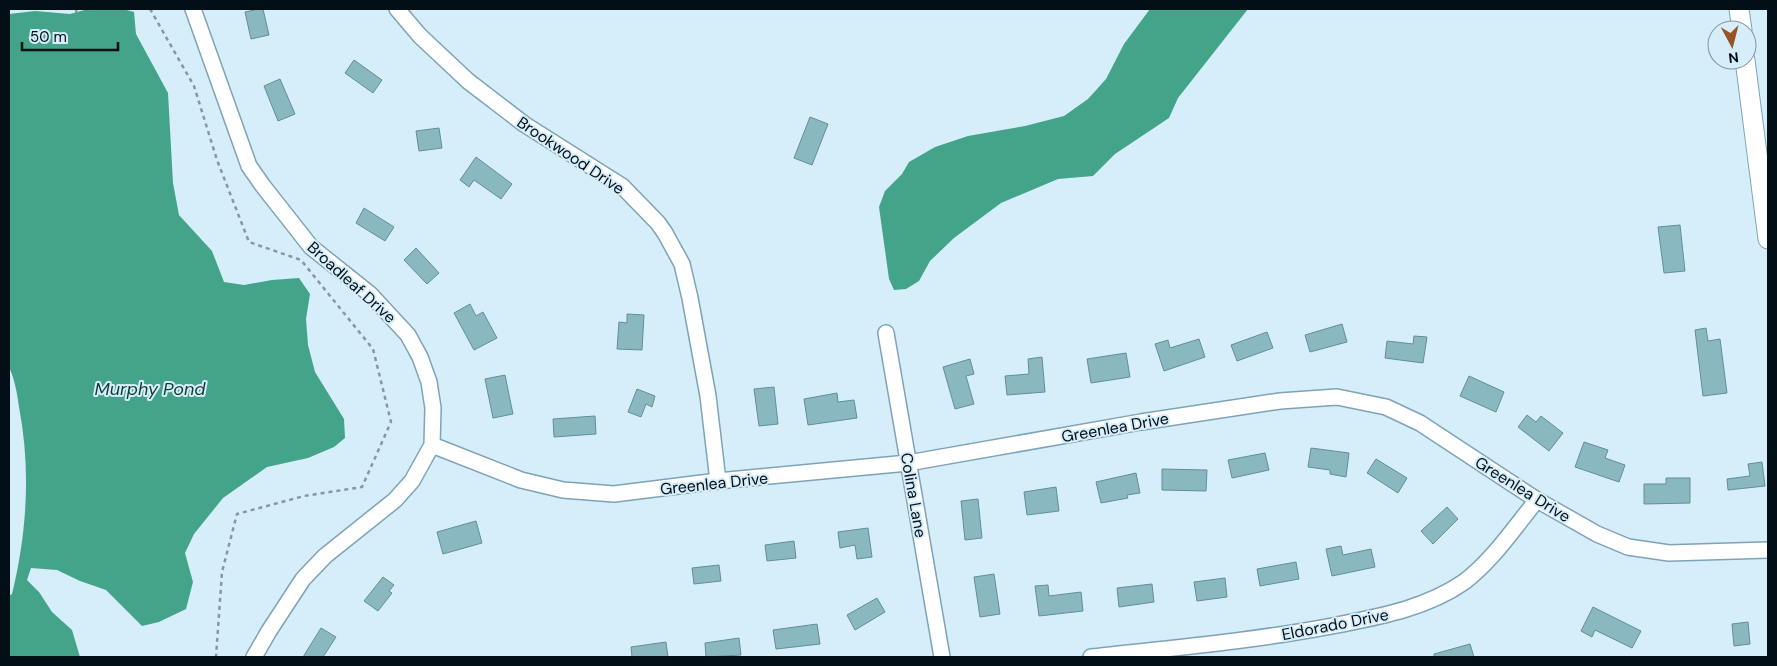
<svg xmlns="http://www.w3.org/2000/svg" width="1777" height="666" font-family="'DM Sans',sans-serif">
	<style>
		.water { fill: #44a489 }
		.building { fill: #8ab8c1; stroke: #628e98 }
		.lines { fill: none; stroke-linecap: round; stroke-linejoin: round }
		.minor-casing { stroke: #7ea3b7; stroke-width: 18 }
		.tertiary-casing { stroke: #7ea3b7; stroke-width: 21 }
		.path { stroke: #8598a2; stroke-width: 2.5; stroke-dasharray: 4 4; stroke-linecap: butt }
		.minor { stroke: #fff; stroke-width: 15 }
		.tertiary { stroke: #fff; stroke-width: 19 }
		.labels { text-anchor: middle; stroke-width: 4; stroke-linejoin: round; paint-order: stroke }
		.street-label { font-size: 16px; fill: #030f16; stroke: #d6eefa }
		.water-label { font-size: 18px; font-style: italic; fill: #103b30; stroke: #d6eefa }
	</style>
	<rect width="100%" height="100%" fill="#d6eefa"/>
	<!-- water -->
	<path class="water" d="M88,9H123L134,12L136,34L168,93L173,183L179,215L212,251L224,282L244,285L272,280L299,278L310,294L306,319L308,345L315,372L344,419L345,438L334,447L308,458L267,467L223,498L194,534L185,553L193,582L186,609L159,622L142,626L106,590L80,581L57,570L31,568L27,580L39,592L52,612L72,630L80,657H9V596L12,594C27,533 31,469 19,407C17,393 15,380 9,367V14L35,11L70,14Z
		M1150,9H1248L1178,98L1169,118L1115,154L1093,176L1058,179L1001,203L954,238L930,261L919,281L906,289L894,290L889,279L879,207L885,191L902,174L909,162L935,147L968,136L1025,126L1064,116L1088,99L1106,79L1124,44Z"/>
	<!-- building -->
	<path class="building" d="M259,9H263L269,35L251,39L245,12Z
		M354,60L382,80L373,93L345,73Z
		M280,79L295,114L278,121L264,86Z
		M810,117L828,124L812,165L794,158Z
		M439,128L442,148L419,151L416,131Z
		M476,157L512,184L501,199L474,180L469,187L460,180Z
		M364,208L394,227L385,241L356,223Z
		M1680,225L1685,271L1664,273L1658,227Z
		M416,248L439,273L427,284L404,260Z
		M470,304L476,316L483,312L497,338L474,350L454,313Z
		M627,314L644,315L642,350L617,349L619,322L627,323Z
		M1342,324L1347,342L1310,352L1305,335Z
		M1706,328L1708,341L1720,339L1727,393L1703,396L1695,330Z
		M1267,332L1273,348L1237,361L1231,345Z
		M1414,336L1427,337L1423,363L1385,358L1387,341L1413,344Z
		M1199,339L1205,357L1164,371L1155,344L1168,340L1170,348Z
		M1126,353L1130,377L1091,383L1087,359Z
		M1042,357L1045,392L1007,395L1005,376L1029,374L1028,359Z
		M970,359L974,374L966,376L974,404L955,409L943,367Z
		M505,375L513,414L493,418L485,379Z
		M1469,376L1504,392L1496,412L1460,396Z
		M774,387L778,424L759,426L754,389Z
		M637,389L655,396L652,407L646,404L641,417L628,412Z
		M837,393L838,402L854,400L857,418L808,425L804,399Z
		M1527,415L1536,422L1541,416L1563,433L1549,451L1518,427Z
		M595,416L596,434L554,437L553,419Z
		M1584,442L1608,450L1605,458L1625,465L1619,482L1575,467Z
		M1311,448L1349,453L1346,477L1330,474V470L1308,467Z
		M1265,453L1269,470L1232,478L1228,460Z
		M1376,459L1407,478L1398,493L1367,473Z
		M1762,462L1765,486L1728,490L1727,479L1750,476L1748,464Z
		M1162,469L1207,470L1206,491L1162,490Z
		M1136,473L1140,493L1127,495L1128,498L1101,503L1096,482Z
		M1666,478H1690V503L1644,504V484H1666Z
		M1056,487L1059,511L1027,515L1024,492Z
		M978,499L982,538L965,540L961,501Z
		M1447,507L1458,519L1433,544L1421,531Z
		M476,521L482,543L443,554L437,532Z
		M868,528L872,557L857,559L855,545L840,548L838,532Z
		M794,541L796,558L767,561L765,545Z
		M1341,546L1343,555L1371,549L1375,567L1332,576L1326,549Z
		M1296,562L1299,579L1260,586L1257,569Z
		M719,565L721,581L694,584L692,568Z
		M994,574L1000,614L980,617L974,577Z
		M383,577L394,585L389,591L392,593L378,611L364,601Z
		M1225,578L1227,597L1197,601L1194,582Z
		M1152,584L1154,602L1119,607L1117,588Z
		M1048,585L1049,596L1081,592L1083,611L1039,616L1035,586Z
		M877,598L885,612L855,630L847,615Z
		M1593,607L1641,631L1632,648L1595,630L1592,637L1581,631Z
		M1748,622L1750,644L1734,646L1732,624Z
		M817,624L820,644L776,649L773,630Z
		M321,628L336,637L323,657H303Z
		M739,638L741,655L706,657L705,643Z
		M666,642L668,657H632L631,647Z
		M1470,644L1474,657H1434V654Z"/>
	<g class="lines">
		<!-- minor casing -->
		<g class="minor-casing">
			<path id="minor" d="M193,9L249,166L263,186L311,247L370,294L408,335L420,357L429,382L433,408L432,445L412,481L395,500L325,556L303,579L269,631L254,657
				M397,9L420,36L468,81L524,124L622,186L658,223L665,233L682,264L690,298L708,396L718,481
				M886,333L942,657
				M432,445L521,480L563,490L614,494L718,481L908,463L1141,422L1280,401L1337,397L1386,407L1420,423L1537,500L1597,534L1628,547L1669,553L1768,550
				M1091,657C1172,648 1253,641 1332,626C1377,617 1425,609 1464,582C1493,560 1514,528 1537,500"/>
		</g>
		<!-- tertiary casing -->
		<g class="tertiary-casing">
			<path id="tertiary" d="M1739,9L1742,30
				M1745,60L1768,239"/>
		</g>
		<!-- path -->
		<path class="path" d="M76,9L77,16
			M150,9L194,86L217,160L249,242L301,260L373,349L391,422L362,487L304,496L237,514L222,572L216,657"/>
		<!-- minor -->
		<use href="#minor" class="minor"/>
		<!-- tertiary -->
		<use href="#tertiary" class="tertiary"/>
	</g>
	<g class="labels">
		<!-- street labels -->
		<g class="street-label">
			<text transform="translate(571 155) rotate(34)" y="6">Brookwood Drive</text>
			<text transform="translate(352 282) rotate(42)" y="6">Broadleaf Drive</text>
			<text transform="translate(1115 427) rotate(-10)" y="6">Greenlea Drive</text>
			<text transform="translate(714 483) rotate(-6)" y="6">Greenlea Drive</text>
			<text transform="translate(1523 489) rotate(32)" y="6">Greenlea Drive</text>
			<text transform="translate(914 495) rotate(80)" y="6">Colina Lane</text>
			<text transform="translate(1335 624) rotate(-11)" y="6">Eldorado Drive</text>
		</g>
		<!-- water labels -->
		<g class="water-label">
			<text x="150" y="395">Murphy Pond</text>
		</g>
	</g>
	<!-- border -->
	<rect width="1777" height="666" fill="none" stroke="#030f16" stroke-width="20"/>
	<!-- north arrow -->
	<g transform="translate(1732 45) rotate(173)"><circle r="24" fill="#d6eefa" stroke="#82959f"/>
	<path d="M0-4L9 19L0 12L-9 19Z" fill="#975325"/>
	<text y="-8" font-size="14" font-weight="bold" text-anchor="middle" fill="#030f16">N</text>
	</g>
	<!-- scale -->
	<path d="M22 42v8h96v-8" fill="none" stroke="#030f16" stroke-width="2.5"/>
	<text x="30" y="42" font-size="15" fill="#030f16" stroke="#d6eefa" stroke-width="4" paint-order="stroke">50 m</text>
</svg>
